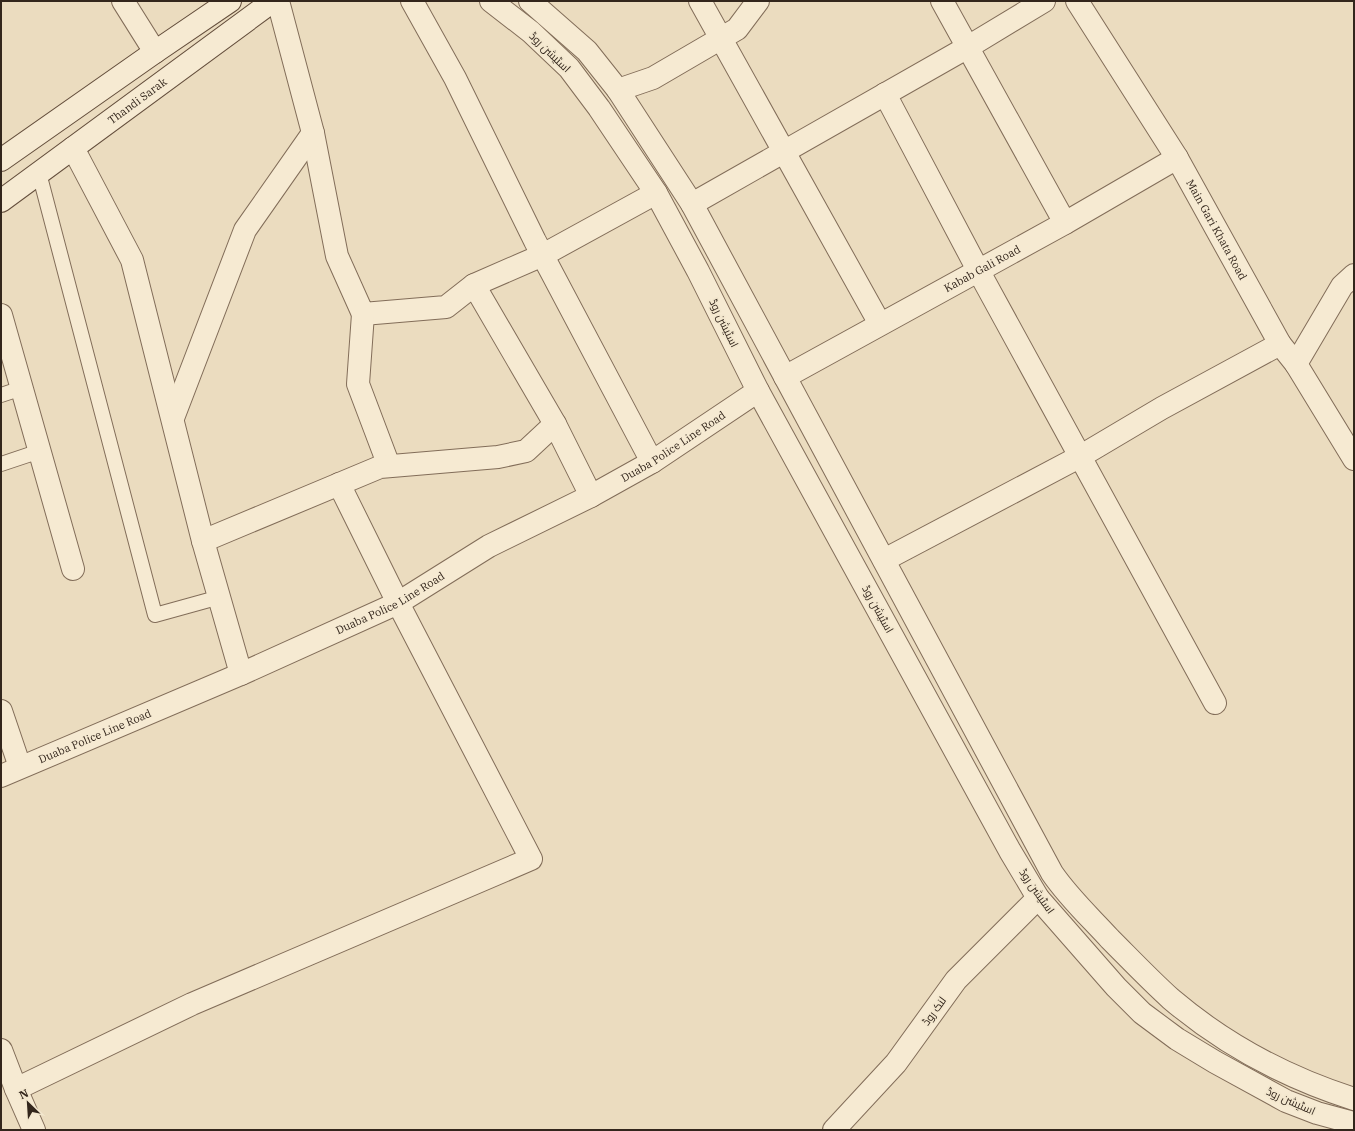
<svg xmlns="http://www.w3.org/2000/svg" width="1355" height="1131" font-family="'IBM Plex Serif',Cairo,serif">
	<style>
		.lines { fill: none; stroke-linecap: round; stroke-linejoin: round }
		.service-casing { stroke: #826d59; stroke-width: 16 }
		.minor-casing { stroke: #826d59; stroke-width: 24 }
		.tertiary-casing { stroke: #826d59; stroke-width: 24 }
		.secondary-casing { stroke: #644e3c; stroke-width: 24 }
		.service { stroke: #f6ead2; stroke-width: 14 }
		.minor { stroke: #f6ead2; stroke-width: 22 }
		.tertiary { stroke: #f6ead2; stroke-width: 22 }
		.secondary { stroke: #f6ead2; stroke-width: 22 }
		.labels { text-anchor: middle; stroke-width: 3.5; stroke-linejoin: round; paint-order: stroke }
		.street-label { font-size: 11px; fill: #33261c; stroke: #f3e7ce }
	</style>
	<rect width="100%" height="100%" fill="#ebdcbf"/>
	<g class="lines">
		<!-- service casing -->
		<g class="service-casing">
			<path id="service" d="M39,173L155,615L220,597
				M1,395L22,388
				M1,464L40,451"/>
		</g>
		<!-- minor casing -->
		<g class="minor-casing">
			<g id="minor">
				<path d="M123,1L155,52"/>
				<path d="M412,1L455,78L535,241L652,462"/>
				<path d="M700,1L880,324"/>
				<path d="M942,1L1065,223"/>
				<path d="M618,90L653,78L737,29L758,1"/>
				<path d="M885,94L978,270L1215,703"/>
				<path d="M313,133L337,256L363,314L446,307L474,285L543,255L656,193"/>
				<path d="M73,148L132,260L203,541L241,674"/>
				<path d="M692,204L968,47L1044,1"/>
				<path d="M474,285L555,424L591,496"/>
				<path d="M363,314L358,384L389,466"/>
				<path d="M1,315L73,569"/>
				<path d="M1296,364L1342,286L1354,275"/>
				<path id="s1" d="M785,377L1065,223L1177,158"/>
				<path d="M173,418L245,230L313,133L278,1"/>
				<path d="M203,541L380,467L498,457L526,451L555,424"/>
				<path d="M884,560L1081,456L1162,408L1280,344"/>
				<path d="M1,711L20,767"/>
				<path id="s2" d="M1,776L241,674L398,603L489,546L591,496L652,462L758,391"/>
				<path d="M1,1050L16,1089"/>
				<path d="M34,1130L16,1089L192,1004L531,859L398,603L339,484"/>
				<path d="M834,1130L896,1063L956,980L1038,898"/>
			</g>
		</g>
		<!-- tertiary casing -->
		<g class="tertiary-casing">
			<g id="tertiary">
				<path d="M491,1L531,32L569,68L599,108L656,193L698,271L758,391L1010,851L1038,898L1116,987L1142,1013L1177,1039L1215,1062L1286,1101L1317,1113L1354,1123"/>
				<path d="M530,1L587,51L618,90L692,204L1052,873C1069,898 1090,917 1110,939C1130,959 1150,980 1171,999C1224,1044 1288,1078 1354,1099"/>
				<path id="s3" d="M1077,1L1177,158L1280,344L1296,364L1354,459"/>
			</g>
		</g>
		<!-- secondary casing -->
		<g class="secondary-casing">
			<g id="secondary">
				<path d="M1,160L155,52L230,1"/>
				<path id="s4" d="M1,201L273,1"/>
			</g>
		</g>
		<!-- service -->
		<use href="#service" class="service"/>
		<!-- minor -->
		<use href="#minor" class="minor"/>
		<!-- tertiary -->
		<use href="#tertiary" class="tertiary"/>
		<!-- secondary -->
		<use href="#secondary" class="secondary"/>
	</g>
	<g class="labels">
		<!-- street labels -->
		<g class="street-label">
			<text transform="translate(550 52) rotate(44)" y="4">اسٹیشن روڈ</text>
			<text dy="4" stroke="none"><textPath href="#s4" startOffset="169">Thandi Sarak</textPath></text>
			<text dy="4" stroke="none"><textPath href="#s3" startOffset="268">Main Gari Khata Road</textPath></text>
			<text dy="4" stroke="none"><textPath href="#s1" startOffset="225">Kabab Gali Road</textPath></text>
			<text transform="translate(724 323) rotate(64)" y="4">اسٹیشن روڈ</text>
			<text dy="4" stroke="none"><textPath href="#s2" startOffset="750">Duaba Police Line Road</textPath></text>
			<text dy="4" stroke="none"><textPath href="#s2" startOffset="426">Duaba Police Line Road</textPath></text>
			<text transform="translate(878 609) rotate(61)" y="4">اسٹیشن روڈ</text>
			<text dy="4" stroke="none"><textPath href="#s2" startOffset="102">Duaba Police Line Road</textPath></text>
			<text transform="translate(1037 891) rotate(55)" y="4">اسٹیشن روڈ</text>
			<text transform="translate(934 1011) rotate(-54)" y="4">لنک روڈ</text>
			<text transform="translate(1291 1101) rotate(24)" y="4">اسٹیشن روڈ</text>
		</g>
	</g>
	<!-- border -->
	<rect width="1355" height="1131" fill="none" stroke="#33261c" stroke-width="4"/>
	<!-- north arrow -->
	<g transform="translate(28 1103) rotate(335)" stroke="#f3e7ce" stroke-width="3" paint-order="stroke">
	<path d="M0-3L7 15L0 10L-7 15Z" fill="#33261c"/>
	<text y="-6" font-size="11" font-weight="bold" text-anchor="middle" fill="#33261c">N</text>
	</g>
</svg>
